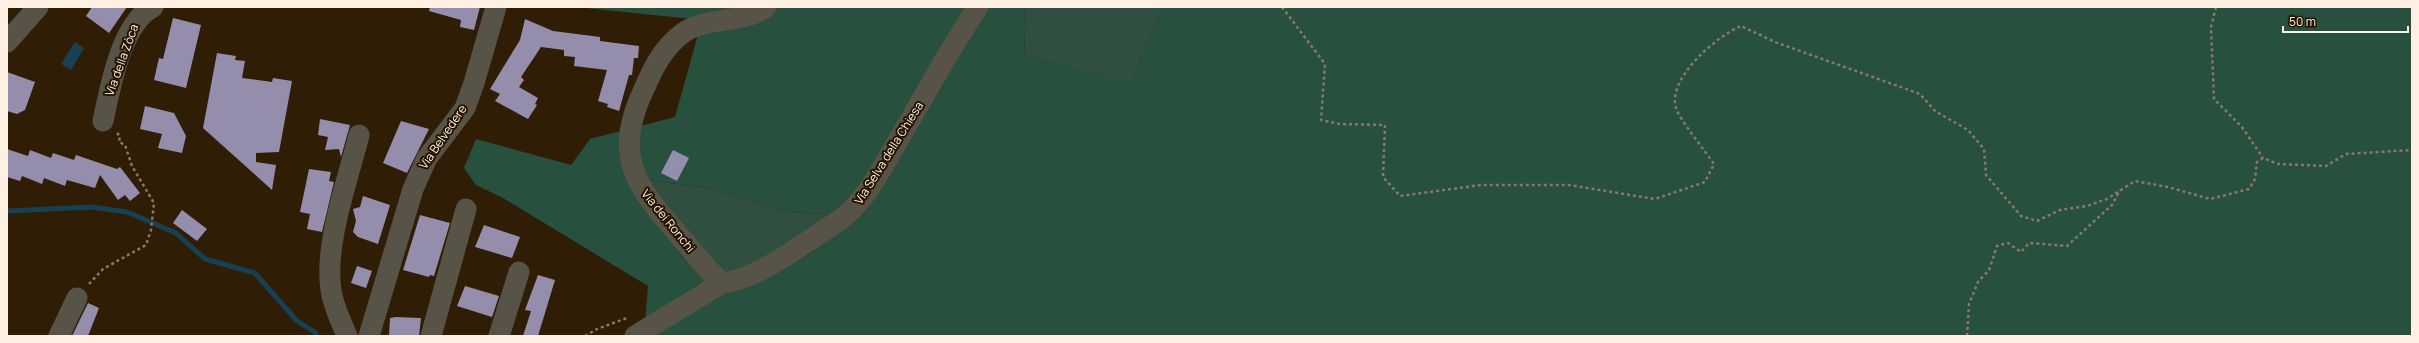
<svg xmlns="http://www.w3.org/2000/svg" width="2419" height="343" font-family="Manrope,sans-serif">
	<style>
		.green { fill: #304f40 }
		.forest { fill: #28503e; fill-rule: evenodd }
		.water { fill: #174152 }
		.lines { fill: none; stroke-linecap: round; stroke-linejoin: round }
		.stream { stroke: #174152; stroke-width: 5 }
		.building { fill: #948eac }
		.path { stroke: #897966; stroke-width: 2.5; stroke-dasharray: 3 3; stroke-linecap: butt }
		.minor { stroke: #575347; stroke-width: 21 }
		.labels { text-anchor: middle; stroke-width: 4; stroke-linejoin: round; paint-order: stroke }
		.street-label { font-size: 12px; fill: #fef1e3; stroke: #251400 }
	</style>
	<rect width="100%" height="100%" fill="#2f1d06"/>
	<!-- green -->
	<path class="green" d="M1026,7H1163L1130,85L1024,55Z
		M647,180L708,188L788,212L827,214L835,241L729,295L700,283L671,240Z"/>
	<!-- forest -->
	<path class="forest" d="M576,7H1026L1024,55L1130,84L1163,7H2412V336H644L648,286L503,198L476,185L464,168L476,139L571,165L590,139L675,117L702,20ZM648,180L708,188L788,212L827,214L835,241L729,295L700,283L671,240Z"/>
	<!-- water -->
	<path class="water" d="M75,42L84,48L71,70L61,64Z"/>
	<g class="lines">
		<!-- stream -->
		<path class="stream" d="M7,211L92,207L127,212L176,233L205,259L255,273L297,321L316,333V336"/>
	</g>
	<!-- building -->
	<path class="building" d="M92,7H127L109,33L86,16Z
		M430,7H480L474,30L460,27L461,20L429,11Z
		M173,18L201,25L186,88L154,80L159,58L163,59Z
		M525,19L553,31L600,37V41L639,46L638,58H634L632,75H629L619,111L607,107L608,104L598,101L607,70L574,66L575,57L564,56V50L541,47L521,77L524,80L519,87L538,98L535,104L537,105L528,119L495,101L500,94L490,89L520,40Z
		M217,53L236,56L235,60L245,61L242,78L272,82L273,78L292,81L279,152L256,153V162L276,165L272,190L203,128Z
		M7,72L35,82L25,110L17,114L7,111Z
		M145,106L174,113L186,136L182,153L158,148L162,134L140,129Z
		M320,119L350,125L341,157L339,149L325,150L328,137L318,135Z
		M401,121L429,129L407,173L383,163Z
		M7,149L28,156L30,150L51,158L53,153L74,160L76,155L117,169L120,167L140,193L130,201L125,195L118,200L100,175L95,188L67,180L65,186L44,178L42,184L22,176L20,181L7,177Z
		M673,150L689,158L677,181L661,173Z
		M309,169L331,172L329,181L334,182L322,232L307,229L310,214L300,212Z
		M363,196L390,205L378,244L358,237L353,232L356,221L353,209L360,207Z
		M182,210L207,229L197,241L173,223Z
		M420,215L450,223L434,276L430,275L429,277L403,270Z
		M484,225L520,237L512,258L475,247Z
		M357,266L372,271L366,288L351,283Z
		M538,275L555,280L538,336H523L531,311L525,310Z
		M465,286L499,296L492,317L457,306Z
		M88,303L99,308L88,336H72Z
		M396,317L421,318L419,336H389L390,318Z"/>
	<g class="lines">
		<!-- path -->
		<path class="path" d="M1282,7L1325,64L1321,120L1340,124L1385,125L1383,177L1400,196L1481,185H1569L1655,199L1705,182L1714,164C1706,152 1679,119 1676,108C1667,78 1717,36 1741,26L1775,42L1920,94L1935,111L1968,130L1984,149L1986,175L2021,216L2037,221L2060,210L2087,206L2107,199L2135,181L2168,187L2210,199L2249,189L2255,179L2257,162L2263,158L2278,164L2326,166L2346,154L2412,150
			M2216,7L2211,27L2214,99L2242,127L2263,158
			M89,284L103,269L146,245L151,230L154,203L132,166L125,145L119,142L120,136L117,133
			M585,336L597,329L627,318
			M1967,336L1969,304L1978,282L1989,270L1997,246L2008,243L2021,252L2029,243L2067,246L2112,205L2120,190"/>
		<!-- minor -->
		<path class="minor" d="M7,42L38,7
			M103,121C110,89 121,23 153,7
			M722,283C758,280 808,240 840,220C867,200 883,166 900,137C926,94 949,49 978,7
			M59,336L77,298
			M347,336C341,321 333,306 331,290C324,244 348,180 359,135
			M369,336L413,189L427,158L465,108L474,83L496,7
			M431,336L466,209
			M499,336L519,272
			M635,336L722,283C705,268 692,250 677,233C633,183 613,153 645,87C654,66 664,47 683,33C707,16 745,24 766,7"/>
	</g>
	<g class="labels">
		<!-- street labels -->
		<g class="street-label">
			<text transform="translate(122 60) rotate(-70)" y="4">Via della Zòca</text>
			<text transform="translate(443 137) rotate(-56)" y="4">Via Belvedere</text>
			<text transform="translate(889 153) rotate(-58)" y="4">Via Selva della Chiesa</text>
			<text transform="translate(668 221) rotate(51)" y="4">Via dei Ronchi</text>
		</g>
	</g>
	<!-- border -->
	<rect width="2419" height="343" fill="none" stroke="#fef1e3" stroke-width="16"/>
	<!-- scale -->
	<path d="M2283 26v6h125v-6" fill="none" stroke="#fef1e3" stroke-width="2"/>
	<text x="2289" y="26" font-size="12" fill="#fef1e3" stroke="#251400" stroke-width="3" paint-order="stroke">50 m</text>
</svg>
